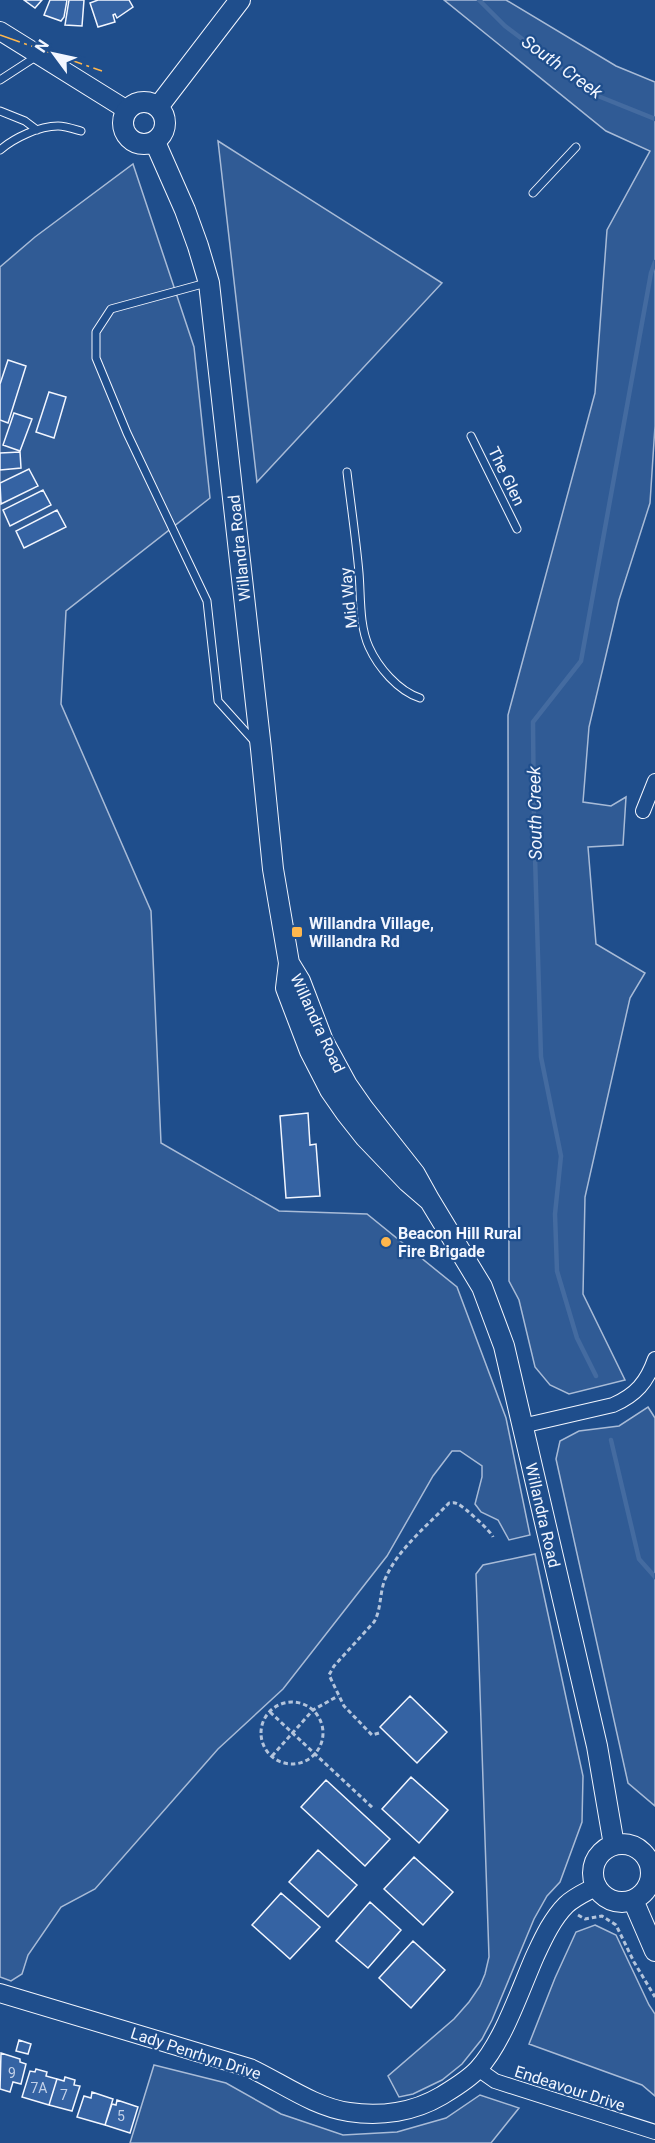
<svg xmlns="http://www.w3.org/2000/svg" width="655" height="2143" font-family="Roboto,sans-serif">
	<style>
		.built { fill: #305b95; stroke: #a8bbd7; stroke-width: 1.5 }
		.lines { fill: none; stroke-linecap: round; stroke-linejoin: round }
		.stream { stroke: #446ba0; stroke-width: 4.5 }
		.building { fill: #3563a3; stroke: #f2f6ff; stroke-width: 1.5 }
		.service-casing { stroke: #f2f6ff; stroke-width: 9 }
		.minor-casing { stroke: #f2f6ff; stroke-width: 16 }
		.tertiary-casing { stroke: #f2f6ff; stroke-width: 20 }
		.secondary-casing { stroke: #f2f6ff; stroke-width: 22 }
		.path { stroke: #b3c4dc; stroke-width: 3; stroke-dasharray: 4.5 3; stroke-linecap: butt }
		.service { stroke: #1f4e8c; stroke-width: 7 }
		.minor { stroke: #1f4e8c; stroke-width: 14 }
		.tertiary { stroke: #1f4e8c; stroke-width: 18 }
		.secondary { stroke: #1f4e8c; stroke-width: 20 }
		.power { stroke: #ffb74d; stroke-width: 1.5; stroke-dasharray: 21 4.5 3 4.5; stroke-linecap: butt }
		.poi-dot { fill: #ffb74d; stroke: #1f4e8c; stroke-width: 2 }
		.labels { text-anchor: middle; stroke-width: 4.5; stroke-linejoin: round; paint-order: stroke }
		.number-label { font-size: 14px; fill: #c3d1e8 }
		.street-label { font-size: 16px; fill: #f2f6ff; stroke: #1f4e8c }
		.poi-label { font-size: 16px; font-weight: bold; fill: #f2f6ff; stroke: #1f4e8c; text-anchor: start }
		.water-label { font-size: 18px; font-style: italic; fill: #f2f6ff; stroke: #1f4e8c }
	</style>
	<rect width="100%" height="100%" fill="#1f4e8c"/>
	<!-- built -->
	<path class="built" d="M444,0H506L616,66L655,82V426L650,503L619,600L589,727L583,802L611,806L626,797L623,845L588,847L596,944L645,973L630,998L585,1197L583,1294L625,1380L569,1394L550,1385L535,1367L519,1300L509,1281L508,715L595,393L607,230L650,151L606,131Z
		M218,141L442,283L257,482Z
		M133,164L194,347L210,498L66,611L61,704L151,911L161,1143L279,1211L367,1214L457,1287L506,1418L530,1535L509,1540L498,1520L481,1512L475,1504L482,1477V1466L460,1451H452L433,1476L387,1556L283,1689L218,1749L95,1889L61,1907L28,1955L22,1974L11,1981L0,1977V267L35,237Z
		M648,1407L655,1418V1806L628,1783L556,1459L560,1441L579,1431L619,1426Z
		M535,1554L583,1776L582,1822L560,1882L547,1896L534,1919L492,2020L482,2039L462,2064L442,2080L413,2094L399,2097L388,2076L454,2019L469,2002L480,1986L485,1974L489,1957L476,1574L483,1565Z
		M595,1925L616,1935L649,2005L655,2014V2096L642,2085L529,2044L555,1978L576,1932Z
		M154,2065L226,2083L281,2114L343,2135L397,2132L446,2118L480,2095L519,2108L491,2143H130Z"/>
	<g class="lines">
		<!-- stream -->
		<path class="stream" d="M479,0L505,26L598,96L655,119
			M596,1376L577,1338L557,1271L555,1214L561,1156L541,1057L534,823L533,722L581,661L651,273L655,262
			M611,1440L639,1559L655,1577"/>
	</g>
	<!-- building -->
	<path class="building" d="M24,0H42L35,8Z
		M50,0H67L64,17L61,21L44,15Z
		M69,0H84L82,26L65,25Z
		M98,0H129L133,7L117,18L115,14L113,15L115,22L98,27L90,3Z
		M8,360L26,366L8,423L0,420V384Z
		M49,392L66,397L54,438L36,432Z
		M14,413L32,419L20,451L3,445Z
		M20,452L21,468L0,470V453Z
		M29,469L38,486L1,504L0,483Z
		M43,490L51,505L10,526L3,510Z
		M57,510L66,527L24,548L16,531Z
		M308,1113L310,1145L316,1144L320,1196L286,1198L280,1116Z
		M410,1696L447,1732L417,1763L380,1727Z
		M411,1777L448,1810L419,1843L382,1809Z
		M326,1780L390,1839L365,1866L301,1807Z
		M318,1850L357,1885L328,1917L289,1882Z
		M414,1857L453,1892L423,1925L384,1889Z
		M281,1893L320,1927L290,1959L252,1925Z
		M370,1902L401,1930L368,1968L336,1941Z
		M413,1941L445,1970L411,2008L379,1978Z
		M19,2040L31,2044L28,2054L16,2051Z
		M1,2053L20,2059V2062L26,2064L21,2084L13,2082L10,2092L0,2089Z
		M36,2069L47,2072L46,2076L57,2079L49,2105L22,2097L30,2071L35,2072Z
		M65,2077L75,2080L74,2085L80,2086L72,2111L49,2105L57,2079L64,2081Z
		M92,2092L113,2099L105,2125L77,2117L84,2096L91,2098Z
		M117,2100L138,2107L130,2133L105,2125L112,2104L116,2105Z"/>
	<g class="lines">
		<!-- service casing -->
		<g class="service-casing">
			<path id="service" d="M0,80L37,56
				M0,111L25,121L37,130
				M0,150C14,138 39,126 58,126C65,126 74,129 81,131
				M533,193L576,147
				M206,283L111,309L96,332V358L127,433L207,601L218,701L254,741
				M471,436L517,529
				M347,472C351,506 356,539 359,573C361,596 359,625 369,647C378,667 398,691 420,698"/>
		</g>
		<!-- minor casing -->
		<g class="minor-casing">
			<path id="minor" d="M643,811L655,781
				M522,1426L613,1405C636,1395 647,1382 655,1359
				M478,2069L495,2081L655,2132"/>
		</g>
		<!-- tertiary casing -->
		<g class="tertiary-casing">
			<path id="tertiary" d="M0,31L127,110
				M650,1864L655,1862
				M0,1993L250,2068C282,2083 314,2107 349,2112C381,2117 414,2112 441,2096C454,2088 468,2080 478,2069C503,2042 520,1990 535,1956C543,1939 552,1919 566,1905C574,1897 586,1892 597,1886"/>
		</g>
		<!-- secondary casing -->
		<g class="secondary-casing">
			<path id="secondary" d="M123 123a21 21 0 1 1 42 0a21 21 0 1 1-42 0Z
				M158,107L240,0
				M155,142L185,210L198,246L209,283L261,749L273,869L289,963L286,988L310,1051L330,1090L346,1113L365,1137L408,1182L430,1201
				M289,963L300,981L323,1041L347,1085L363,1108L415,1174L430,1201L482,1287L504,1346L597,1746L614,1845
				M593 1873a29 29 0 1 1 58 0a29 29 0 1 1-58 0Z
				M633,1900L655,1951"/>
		</g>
		<!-- path -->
		<path class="path" d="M261 1733a31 31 0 1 1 62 0a31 31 0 1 1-62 0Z
			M270,1712L374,1809
			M379,1733L372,1735L344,1706L329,1675L334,1666L374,1622C382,1608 379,1592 386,1577C399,1548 427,1526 449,1503C453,1503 454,1502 458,1504C464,1507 491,1531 493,1537
			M272,1756L313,1710L338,1696
			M578,1915L585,1919L602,1916L616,1925L634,1962L655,1997"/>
		<!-- service -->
		<use href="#service" class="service"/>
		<!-- minor -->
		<use href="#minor" class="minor"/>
		<!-- tertiary -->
		<use href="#tertiary" class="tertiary"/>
		<!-- secondary -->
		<use href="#secondary" class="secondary"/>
		<!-- power -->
		<path class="power" d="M0,35L102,71"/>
	</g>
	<!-- markers -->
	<g class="poi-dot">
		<rect x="291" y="926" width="12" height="12" rx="3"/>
		<circle cx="386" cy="1242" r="6"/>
	</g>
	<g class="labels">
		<!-- number labels -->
		<g class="number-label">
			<text x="12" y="2078">9</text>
			<text x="39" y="2093">7A</text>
			<text x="64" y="2100">7</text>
			<text x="121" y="2121">5</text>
		</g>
		<!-- street labels -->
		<g class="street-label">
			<text transform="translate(507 476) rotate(64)" y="6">The Glen</text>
			<text transform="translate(239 548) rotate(-96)" y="6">Willandra Road</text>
			<text transform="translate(348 598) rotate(-96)" y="6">Mid Way</text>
			<text transform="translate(318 1023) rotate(65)" y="6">Willandra Road</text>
			<text transform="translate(543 1515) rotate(77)" y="6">Willandra Road</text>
			<text transform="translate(196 2053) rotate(18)" y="6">Lady Penrhyn Drive</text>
			<text transform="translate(570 2088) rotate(18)" y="6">Endeavour Drive</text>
		</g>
		<!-- poi labels -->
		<g class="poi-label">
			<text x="309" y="929">Willandra Village,<tspan x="309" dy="18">Willandra Rd</tspan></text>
			<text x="398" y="1239">Beacon Hill Rural<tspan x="398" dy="18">Fire Brigade</tspan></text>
		</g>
		<!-- water labels -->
		<g class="water-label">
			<text transform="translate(562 67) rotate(36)" y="6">South Creek</text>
			<text transform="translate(535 813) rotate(-91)" y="6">South Creek</text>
		</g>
	</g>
	<!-- north arrow -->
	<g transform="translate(54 54) rotate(303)" stroke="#1f4e8c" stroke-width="4.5" paint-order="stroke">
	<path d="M0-4.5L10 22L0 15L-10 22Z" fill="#f2f6ff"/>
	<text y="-9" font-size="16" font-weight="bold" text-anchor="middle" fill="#f2f6ff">N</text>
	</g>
</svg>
